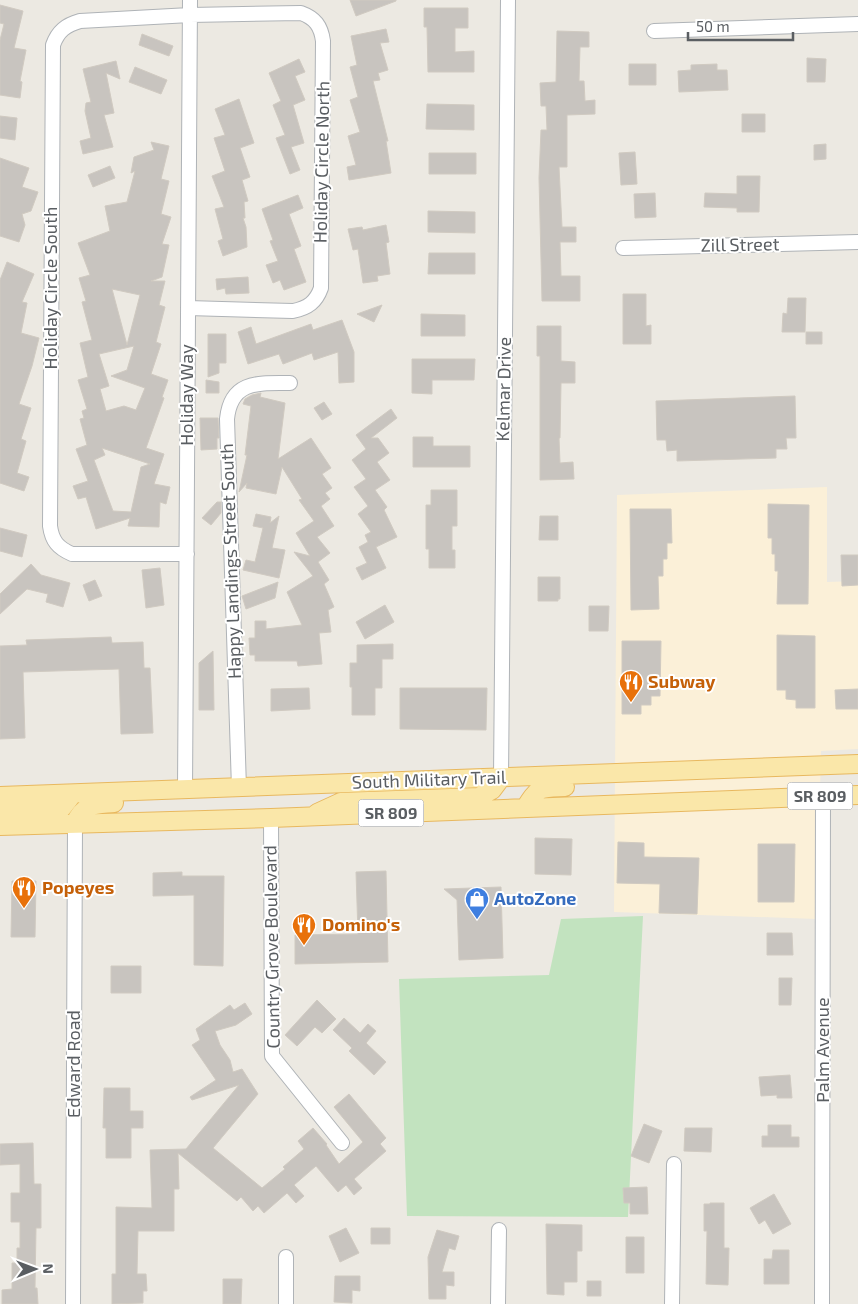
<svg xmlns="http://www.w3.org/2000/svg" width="858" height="1304" font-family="'Exo 2',sans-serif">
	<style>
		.commercial { fill: #fbf0d8 }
		.green { fill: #c2e3bf }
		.building { fill: #c8c4bf; stroke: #d0cac1; fill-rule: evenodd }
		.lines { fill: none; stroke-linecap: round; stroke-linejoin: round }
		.minor-casing { stroke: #afb3b7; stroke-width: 16 }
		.major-casing { stroke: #e8b85f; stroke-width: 20 }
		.minor { stroke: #fff; stroke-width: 14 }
		.major { stroke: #fae7a9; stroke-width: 18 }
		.labels { text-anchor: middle; stroke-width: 4; stroke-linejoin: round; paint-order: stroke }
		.shield { fill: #fff; stroke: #8c8e91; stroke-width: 1 }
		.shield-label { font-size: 16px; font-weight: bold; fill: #5a5e62 }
		.street-label { font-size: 18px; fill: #5a5e62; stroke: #fff }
		.food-label { font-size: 18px; font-weight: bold; fill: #c56008; stroke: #fff; text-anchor: start }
		.shop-label { font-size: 18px; font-weight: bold; fill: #366cbe; stroke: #fff; text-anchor: start }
	</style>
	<rect width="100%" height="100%" fill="#ece9e2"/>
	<!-- commercial -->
	<path class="commercial" d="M827,487V582L858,581V749L821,751L817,919L614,912L617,495Z"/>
	<!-- green -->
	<path class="green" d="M643,916L628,1217L407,1216L399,979L549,975L561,919Z"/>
	<!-- building -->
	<path class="building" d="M350,0H396V1L356,16Z
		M0,5L23,11L14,48L26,50L20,81L22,82L20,98L0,95V40L4,24L0,23Z
		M424,8H468V28H455V52L474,51V72H428L427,27H424Z
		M386,29L389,42L380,43L388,70L378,73L380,80L373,81L388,141H386L391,173L349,180L347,167L356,165L348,136L360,132L350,100L358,97L350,67L357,65L351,36Z
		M557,31L589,32V47H580L579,81H584L585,101L595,100V114L567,115V167H559L562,227H576V242H560L561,276H580V301H542L539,178L541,130H547L546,106H541L540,83L556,82Z
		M142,34L173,46L169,56L139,45Z
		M807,58L826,59L825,82H807Z
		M299,59L305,72L295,76L305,100L293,105L304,143L291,147L300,170L290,174L276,138L285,135L273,105L281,101L269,73Z
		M116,61L120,79L106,73L114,113L104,115L113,147L83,154L80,141L91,138L85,111L86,103L91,102L83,69Z
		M629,64H656V85H629Z
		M717,64V70H727L728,90L679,92L678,71L691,70V65Z
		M135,67L167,80L161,94L129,82Z
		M239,99L254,143L240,148L250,177L242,180L248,201L244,202L245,218H243L246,227L247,247L223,256L218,241L223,239L215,209L224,207L212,176L225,171L214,138L225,135L215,109Z
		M427,104L474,105V130L426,129Z
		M742,114H765V132H742Z
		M0,116L17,118L15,140L0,138Z
		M151,142L169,146L161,179L169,181L161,214L171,217L162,244L169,245L162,277L151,281H165L159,305L165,307L156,342L161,344L151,374L168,380L162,397L164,398L146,448L164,454L154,484L170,487L166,504L160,502L159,527L128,526L130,518L96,529L86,497L78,499L73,486L88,481L76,449L87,445L80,419L84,418L82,411L87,409L78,380L88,377L80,343L92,340L82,302L86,301L79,278L90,275L78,243L110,231L105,206L127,202L135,171L131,173L134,157L154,150ZM112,289L140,295L127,345ZM134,346L127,370L111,376L145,388L136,410L124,406L106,411L100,389L109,386L99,354ZM102,448L150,464L141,467L131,512L113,511L94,460L105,455Z
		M826,144V159L814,160V145Z
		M635,152L637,184L621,185L619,153Z
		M429,153H476V174H429Z
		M0,158L29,168L22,187L38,192L31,211L22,214L25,225L19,242L0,236Z
		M110,166L115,178L93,187L88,175Z
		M737,176H760L759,212H737V208L704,207L705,193L737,194Z
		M655,193L656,217L635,218L634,194Z
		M298,195L303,208L289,214L301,246L294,249L306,282L284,290L280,280L273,283L266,265L278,261L270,241L273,240L262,209Z
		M428,211L475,212V233L428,232Z
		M386,225L389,242L386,243L390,274L377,276L378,281L363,283L358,249L353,250L348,229L362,227L363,230Z
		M429,253H475V274H428Z
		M7,262L34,274L22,302L27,303L21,333L39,338L32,366L19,404L31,408L21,439L26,441L17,473L29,477L24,491L0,483V280Z
		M248,277L249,293L226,294L225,288L217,290L216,279Z
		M623,294H646V326L651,325V344H623Z
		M788,298H806L805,332H782L783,313L787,314Z
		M382,305L374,322L357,314Z
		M421,314L465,315V336H421Z
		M342,320L354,352V382L339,383L338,352L314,360L312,353L283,364L279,354L248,364L238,332L251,327L256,344L311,324L313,330Z
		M537,326H561V361L575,362V383H561L560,438H559L560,463L573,462L574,479L540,480V356H537Z
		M806,332H822V344H806Z
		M208,334H226V363H219V373L208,377Z
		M412,359H475L474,380H432V394L412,393Z
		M206,380L219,382V393H206Z
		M261,393L260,397L285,403L278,459L311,438L331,468L322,474L332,488L325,493L330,499L321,506L334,526L317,537L330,553L318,562L329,580L324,584L334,607L328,610L331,632L319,633L322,664L298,666L297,661H255V655H250L249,638H255V621H266V629L302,625L287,592L313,576L294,552L310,556L296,533L314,521L299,500L302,499L282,467L276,494L246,488L247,483L239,492L247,455H245L251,406L243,404L245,399L252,395Z
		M795,396L796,438H786L787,449H776V458L677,461V450L667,451L666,440H657L656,401Z
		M324,402L332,414L322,420L314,408Z
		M391,409L397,418L371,438H378L389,453L377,462L390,480L375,490L387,507L384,510L397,537L376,547L386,568L362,580L356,568L367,563L359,547L368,542L365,535L371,532L358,514L368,506L354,487L366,479L352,460L366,449L356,435Z
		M200,418H218L219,438H217V449L201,450Z
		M413,437H433V446H470V467H413Z
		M431,490H457V526H452V550H455V568H429V549H426V505H431Z
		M217,502H221V513L211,525L202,518Z
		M768,504L809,505L808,604H777L778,571H775V554H772V538H768Z
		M630,509H671L672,543H667V559H663V576H658L659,609L631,610Z
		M256,514L271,517L270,523L279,516L272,548L285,550L279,578L243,570L246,560L255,562L263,528L253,526Z
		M540,516H558V540H539Z
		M0,528L27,535L22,557L0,551Z
		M841,555H858V585L842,586Z
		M31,564L41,575L70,583L63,607L46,602L48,594L27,589L0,614V594Z
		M160,568L164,605L146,608L142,570Z
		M538,577H560V599H558V601H538Z
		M95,580L102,596L89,601L83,585Z
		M278,582L275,598L246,609L242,596Z
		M385,605L394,622L365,639L356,622Z
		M589,606H609L608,631H589Z
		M777,635L815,636V708H796V700L786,699V690H777Z
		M111,637L112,643L143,642L144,668H150L153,733L121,734L119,669L23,672L25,738L0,739V646L27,645L26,640Z
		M622,641H661L660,696H651V705H641V714H622Z
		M393,644V659H382V688H375V715H352V687H350V663H357V645Z
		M213,651L214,710H199V663Z
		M309,688L310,709L271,711V689Z
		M400,688H487L486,730L400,729Z
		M858,689V709H836L835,690Z
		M535,838L572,839L571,875L535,874Z
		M618,842L644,843V857L699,858L697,914L659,913L660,884L617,883Z
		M758,844H795L794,902H758Z
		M386,871L388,962L295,964V935L358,934L356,872Z
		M182,872V876H224L223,966L194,965V895L153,896V873Z
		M12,881H36L35,937H11Z
		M501,887L503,958L459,960L457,900L444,889Z
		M767,933H792L793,955H767Z
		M111,966H141V993H111Z
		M779,978H792L791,1005H779Z
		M317,1000L336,1019L322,1033L315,1027L297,1046L285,1035Z
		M245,1003L252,1014L236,1025L215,1031L220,1045L230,1060L233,1072L242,1069L258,1094L213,1148L262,1188L285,1169L283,1167L304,1149L298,1141L313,1128L327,1144L326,1145L339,1164L363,1142L334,1107L349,1094L386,1138L380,1144L386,1151L354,1179L362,1188L354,1195L346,1185L338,1192L316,1166L294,1185L304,1196L296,1203L287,1193L264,1213L258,1206L253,1211L241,1197L237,1201L178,1153L179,1189H174V1231H138L137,1274H146L147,1291H143V1303L112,1304V1274H116V1207L152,1208L150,1150L186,1149L239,1085L192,1100L190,1097L216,1080L192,1045L200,1040L196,1029L230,1005L234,1010Z
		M344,1018L360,1033L368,1024L376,1031L366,1043L386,1062L374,1075L349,1051L352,1048L333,1030Z
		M790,1075L792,1098H777V1095L761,1096L759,1077Z
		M104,1088H130V1111H143V1128H131V1158H106V1128H103Z
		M644,1124L662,1131L649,1163L631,1156Z
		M768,1125H791V1137H799V1147H762V1136H768Z
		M685,1128H712L711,1152L684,1151Z
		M33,1143L34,1184H41V1228H36L35,1288H37L38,1304H2V1290L12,1289V1263H17V1248H20V1222H11V1193H20V1164L0,1165V1144Z
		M647,1187L648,1214H630V1203H624L623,1188Z
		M774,1194L791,1224L773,1234L765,1220L759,1224L750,1208Z
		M710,1203H724V1248H729L728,1285L706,1284L707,1231H704V1204H710Z
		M546,1224L582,1225V1251H577V1282H564V1295L547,1294Z
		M346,1228L359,1253L340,1262L329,1236Z
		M371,1228H390V1244H371Z
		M437,1230L459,1236L455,1250L449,1248L442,1272H454V1286L446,1285V1299H429L428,1257Z
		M626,1237H644V1273H626Z
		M773,1250H789V1284H764V1259H772Z
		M335,1276H360V1291L352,1290V1303L334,1302Z
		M223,1279H242L241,1304H223Z
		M587,1281H601V1296H587Z"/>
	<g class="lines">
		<!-- minor casing -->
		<g class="minor-casing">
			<path id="minor" d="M654,31L858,24
				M623,248L858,242
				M187,554H72C58,548 52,541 50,526L53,45C58,31 66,25 80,21L190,15L301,13C315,18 321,26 323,41L321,288C316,302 308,308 293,311L188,308
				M501,778L508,0
				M239,788L227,419C231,380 259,383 290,383
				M185,790L190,0
				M271,818L272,1056L342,1143
				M73,1304L75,823
				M286,1304V1257
				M498,1304L499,1230
				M672,1304L674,1164
				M822,1304L823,796"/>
		</g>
		<!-- major casing -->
		<g class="major-casing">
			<path id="major" d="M0,796L858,764
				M525,808C539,786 539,788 565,787
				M0,813L56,811L62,808L73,794
				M317,813L341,802L479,797L492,790L501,778
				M75,823C84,803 94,805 114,803
				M0,826L271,818L858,795"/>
		</g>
		<!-- minor -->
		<use href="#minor" class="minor"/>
		<!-- major -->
		<use href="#major" class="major"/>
	</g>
	<!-- icons -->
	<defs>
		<g id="restaurant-pin" transform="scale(1.25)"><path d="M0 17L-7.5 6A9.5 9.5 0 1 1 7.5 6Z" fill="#e8710a" stroke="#fff"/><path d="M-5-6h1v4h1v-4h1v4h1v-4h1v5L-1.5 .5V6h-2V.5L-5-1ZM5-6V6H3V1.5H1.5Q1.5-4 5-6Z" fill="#fff"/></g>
		<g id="shop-pin" transform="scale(1.25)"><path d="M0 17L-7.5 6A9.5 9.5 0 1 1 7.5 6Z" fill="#3f7fe0" stroke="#fff"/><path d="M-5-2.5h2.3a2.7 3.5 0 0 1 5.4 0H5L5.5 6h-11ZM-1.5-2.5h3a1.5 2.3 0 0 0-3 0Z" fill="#fff"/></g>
	</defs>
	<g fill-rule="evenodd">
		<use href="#restaurant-pin" x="631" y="682"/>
		<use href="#restaurant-pin" x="24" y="888"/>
		<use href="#shop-pin" x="477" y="899"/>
		<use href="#restaurant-pin" x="304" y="925"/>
	</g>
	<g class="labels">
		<!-- shield labels -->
		<g class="shield">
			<rect x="787.5" y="782.5" width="65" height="27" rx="4"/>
			<rect x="358.5" y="799.5" width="65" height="27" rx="4"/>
		</g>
		<g class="shield-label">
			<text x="820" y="802">SR 809</text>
			<text x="391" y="819">SR 809</text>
		</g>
		<!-- street labels -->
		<g class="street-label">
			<text transform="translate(322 162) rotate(-89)" y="6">Holiday Circle North</text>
			<text transform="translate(740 245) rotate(-1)" y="6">Zill Street</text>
			<text transform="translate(51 288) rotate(-90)" y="6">Holiday Circle South</text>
			<text transform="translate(504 389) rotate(-89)" y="6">Kelmar Drive</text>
			<text transform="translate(187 395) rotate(-90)" y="6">Holiday Way</text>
			<text transform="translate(231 561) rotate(-92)" y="6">Happy Landings Street South</text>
			<text transform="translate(429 780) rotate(-2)" y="6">South Military Trail</text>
			<text transform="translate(272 947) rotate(-91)" y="6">Country Grove Boulevard</text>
			<text transform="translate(823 1050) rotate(-90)" y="6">Palm Avenue</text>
			<text transform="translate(74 1064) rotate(-90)" y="6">Edward Road</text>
		</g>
		<!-- food labels -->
		<g class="food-label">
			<text x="648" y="688">Subway</text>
			<text x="42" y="894">Popeyes</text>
			<text x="322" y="931">Domino's</text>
		</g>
		<!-- shop labels -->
		<g class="shop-label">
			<text x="494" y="905">AutoZone</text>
		</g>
	</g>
	<!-- north arrow -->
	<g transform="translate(35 1269) rotate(89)" stroke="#ffffff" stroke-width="4" paint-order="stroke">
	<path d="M0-4L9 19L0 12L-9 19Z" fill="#5a5e62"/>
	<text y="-8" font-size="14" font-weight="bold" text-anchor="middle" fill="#5a5e62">N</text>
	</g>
	<!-- scale -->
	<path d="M688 32v8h105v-8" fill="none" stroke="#5a5e62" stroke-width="2.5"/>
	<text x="696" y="32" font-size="15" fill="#5a5e62" stroke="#ffffff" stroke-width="4" paint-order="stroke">50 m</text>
</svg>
